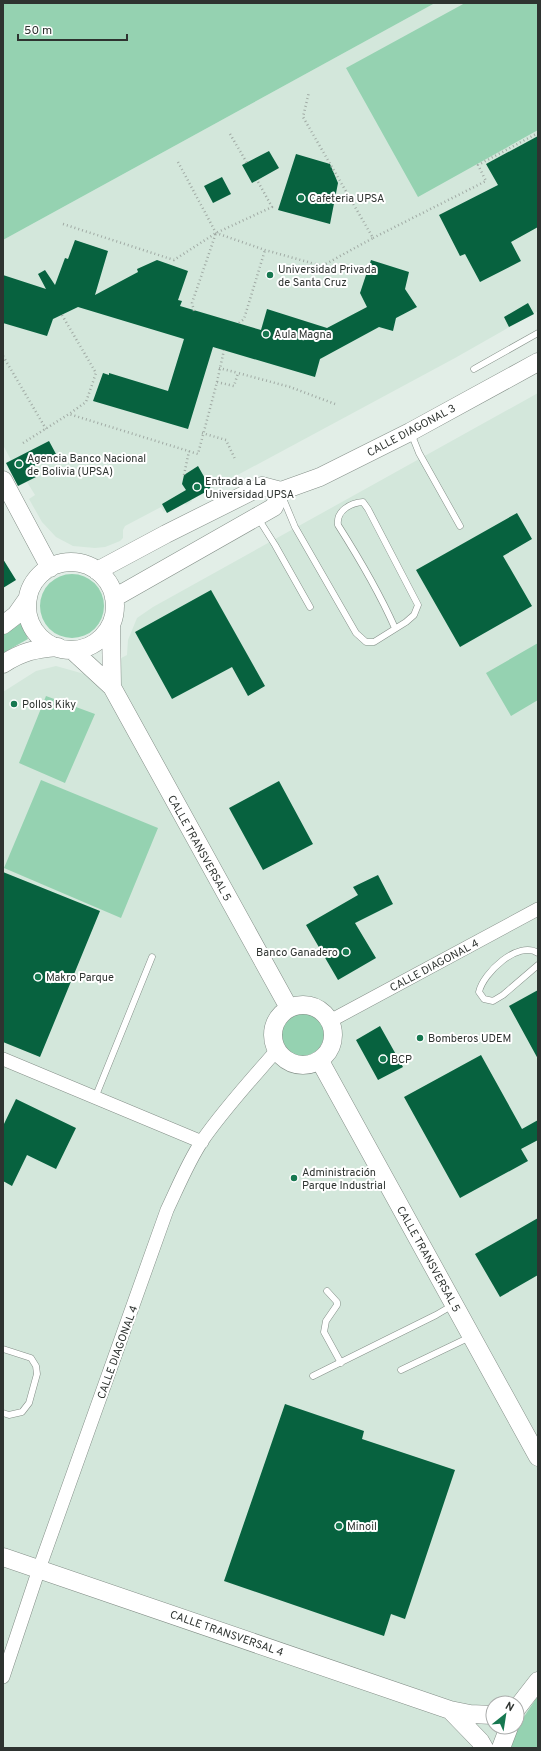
<svg xmlns="http://www.w3.org/2000/svg" width="541" height="1751" font-family="Overpass,sans-serif">
	<style>
		.built { fill: #d3e7db; fill-rule: evenodd }
		.green { fill: #95d2b1 }
		.building { fill: #07623f }
		.lines { fill: none; stroke-linecap: round; stroke-linejoin: round }
		.lane-casing { stroke: #848f88; stroke-width: 7 }
		.street-casing { stroke: #848f88; stroke-width: 14 }
		.secondary-casing { stroke: #848f88; stroke-width: 19 }
		.path { stroke: #a0aaa4; stroke-width: 2.5; stroke-dasharray: 1 3; stroke-linecap: butt }
		.lane { stroke: #fff; stroke-width: 6 }
		.street { stroke: #fff; stroke-width: 13 }
		.secondary { stroke: #fff; stroke-width: 18 }
		.poi-dot { fill: #167850; stroke: #fff; stroke-width: 1.5 }
		.labels { text-anchor: middle; stroke-width: 4; stroke-linejoin: round; paint-order: stroke }
		.poi-label { font-size: 11px; fill: #2e3330; stroke: #fff; text-anchor: start }
		.street-label { font-size: 11px; fill: #2e3330; stroke: #fff }
	</style>
	<rect width="100%" height="100%" fill="#e2eee7"/>
	<!-- built -->
	<path class="built" d="M435,3H538V311L455,358L193,499H191L192,501L186,505L183,501L164,512L161,507L125,526L123,530V538L120,541L105,547L95,548L73,546L56,537L42,522L29,499L35,495L27,482L18,486L6,463L11,460L3,445V240Z
		M538,393V1748H3V692L36,671L56,666L88,675L127,655L128,640L137,618L153,607ZM493,1703H517V1727H493Z"/>
	<!-- green -->
	<path class="green" d="M3,3H435L3,240Z
		M465,3H538V130L418,197L346,68Z
		M40 606a32 32 0 1 1 64 0a32 32 0 1 1-64 0Z
		M21,623L28,639L3,653V635Z
		M538,643V700L511,716L486,673Z
		M46,696L95,714L65,783L19,763Z
		M41,780L158,828L121,918L4,868Z
		M280 1034a22 22 0 1 1 44 0a22 22 0 1 1-44 0Z
		M538,1696V1748H510L515,1730Z"/>
	<!-- building -->
	<path class="building" d="M538,136V227L511,242L521,261L480,282L465,254L460,256L439,215L498,185L486,164Z
		M269,151L279,168L252,183L242,165Z
		M296,154L330,164L338,183L330,224L278,210Z
		M222,177L231,194L213,203L204,186Z
		M75,240L108,251L95,295L138,272L137,269L157,260L188,271L178,300L182,301L180,306L261,330L267,309L327,328L367,307L360,293L371,260L409,272L405,289L417,307L396,318L393,331L379,327L320,359L315,377L213,347L188,429L93,401L103,373L109,375V373L168,391L184,339L78,307L53,319L47,336L3,323V275L46,289L38,274L45,270L55,285L65,258L68,259Z
		M528,303L534,314L509,327L504,317Z
		M49,441L56,454L32,467L36,477L18,486L6,463Z
		M198,466L211,489L167,513L162,504L186,490L182,484L184,475Z
		M517,513L532,539L503,556L532,606L460,647L416,570Z
		M3,559L16,580L3,588Z
		M211,590L265,686L248,696L232,667L172,699L135,632Z
		M279,781L313,844L263,870L229,808Z
		M3,872L100,911L40,1057L3,1042Z
		M378,875L393,904L355,923L376,958L338,980L306,925L358,895L353,887Z
		M538,990V1059L509,1006Z
		M380,1026L403,1067L378,1080L356,1040Z
		M481,1055L522,1129L538,1120V1140L521,1149L528,1161L460,1198L404,1097Z
		M16,1099L76,1128L56,1169L27,1155L12,1186L3,1181V1126Z
		M538,1218V1275L500,1297L475,1254Z
		M285,1404L364,1431L362,1439L455,1470L405,1619L391,1614L384,1636L224,1581Z"/>
	<g class="lines">
		<!-- lane casing -->
		<g class="lane-casing">
			<path id="lane" d="M474,369L538,333
				M411,433L419,453L460,526
				M282,496L295,527L356,633L366,642H374L406,622L414,615L418,605L368,509L363,502C350,503 336,511 338,525C359,558 379,592 395,628
				M258,518L275,545L310,607
				M538,953C518,940 483,973 479,992L484,999L493,1001L503,995L538,965
				M95,1098L152,957
				M327,1291L337,1302V1305L326,1321L324,1332L341,1363
				M3,1349L31,1358L36,1366L37,1374L29,1403L22,1412L9,1415L3,1413
				M401,1370L470,1337
				M313,1376L436,1315L453,1305"/>
		</g>
		<!-- street casing -->
		<g class="street-casing">
			<path id="street" d="M330,1021L538,909
				M3,1059L202,1142
				M3,1677L39,1569L167,1210C178,1187 188,1162 202,1141C224,1109 251,1080 276,1051"/>
		</g>
		<!-- secondary casing -->
		<g class="secondary-casing">
			<path id="secondary" d="M3,480L50,568
				M27 606a44 44 0 1 1 88 0a44 44 0 1 1-88 0Z
				M97,571L166,534L262,486L281,491L320,477L410,432L538,362
				M114,598L274,507L281,491
				M3,625L16,615L28,598
				M111,626L112,687
				M72,650L112,687L289,1008
				M3,664C23,651 35,649 58,647
				M273 1035a30 30 0 1 1 60 0a30 30 0 1 1-60 0Z
				M320,1061L538,1457
				M3,1557L450,1710L470,1714L493,1715
				M517,1708L538,1681
				M450,1710L480,1741L484,1748
				M501,1748L509,1727"/>
		</g>
		<!-- path -->
		<path class="path" d="M230,134L247,163
			M178,162L216,233L265,250L322,266L373,238L303,117L309,92
			M63,224L174,260L216,233L272,207L257,180
			M373,238L486,181L478,165L538,133
			M194,311L192,303L216,233
			M62,315L96,373L86,402L69,414
			M239,323L244,319L265,250
			M3,356L46,429
			M219,368L238,373
			M217,382L224,350
			M202,433L226,440L235,459
			M23,443L69,414L198,454L217,382L234,386L238,373L290,387L335,404
			M184,475L189,451"/>
		<!-- lane -->
		<use href="#lane" class="lane"/>
		<!-- street -->
		<use href="#street" class="street"/>
		<!-- secondary -->
		<use href="#secondary" class="secondary"/>
	</g>
	<!-- markers -->
	<g class="poi-dot">
		<circle cx="301" cy="198" r="4"/>
		<circle cx="270" cy="275" r="4"/>
		<circle cx="266" cy="334" r="4"/>
		<circle cx="19" cy="464" r="4"/>
		<circle cx="197" cy="487" r="4"/>
		<circle cx="14" cy="704" r="4"/>
		<circle cx="346" cy="952" r="4"/>
		<circle cx="38" cy="977" r="4"/>
		<circle cx="420" cy="1038" r="4"/>
		<circle cx="383" cy="1059" r="4"/>
		<circle cx="294" cy="1178" r="4"/>
		<circle cx="339" cy="1526" r="4"/>
	</g>
	<g class="labels">
		<!-- poi labels -->
		<g class="poi-label">
			<text x="309" y="202">Cafeteria UPSA</text>
			<text x="278" y="273">Universidad Privada<tspan x="278" dy="13">de Santa Cruz</tspan></text>
			<text x="274" y="338">Aula Magna</text>
			<text x="27" y="462">Agencia Banco Nacional<tspan x="27" dy="13">de Bolivia (UPSA)</tspan></text>
			<text x="205" y="485">Entrada a La<tspan x="205" dy="13">Universidad UPSA</tspan></text>
			<text x="22" y="708">Pollos Kiky</text>
			<text x="338" y="956" text-anchor="end">Banco Ganadero</text>
			<text x="46" y="981">Makro Parque</text>
			<text x="428" y="1042">Bomberos UDEM</text>
			<text x="391" y="1063">BCP</text>
			<text x="302" y="1176">Administración<tspan x="302" dy="13">Parque Industrial</tspan></text>
			<text x="347" y="1530">Minoil</text>
		</g>
		<!-- street labels -->
		<g class="street-label">
			<text transform="translate(411 430) rotate(-28)" y="4">CALLE DIAGONAL 3</text>
			<text transform="translate(200 848) rotate(61)" y="4">CALLE TRANSVERSAL 5</text>
			<text transform="translate(434 965) rotate(-28)" y="4">CALLE DIAGONAL 4</text>
			<text transform="translate(429 1259) rotate(61)" y="4">CALLE TRANSVERSAL 5</text>
			<text transform="translate(117 1352) rotate(-70)" y="4">CALLE DIAGONAL 4</text>
			<text transform="translate(227 1633) rotate(19)" y="4">CALLE TRANSVERSAL 4</text>
		</g>
	</g>
	<!-- border -->
	<rect width="541" height="1751" fill="none" stroke="#2e3330" stroke-width="8"/>
	<!-- north arrow -->
	<g transform="translate(505 1715) rotate(30)"><circle r="19" fill="#ffffff" stroke="#abadac"/>
	<path d="M0-3L7 15L0 10L-7 15Z" fill="#167850"/>
	<text y="-6" font-size="11" font-weight="bold" text-anchor="middle" fill="#2e3330">N</text>
	</g>
	<!-- scale -->
	<path d="M18 34v6h109v-6" fill="none" stroke="#2e3330" stroke-width="2"/>
	<text x="24" y="34" font-size="12" fill="#2e3330" stroke="#ffffff" stroke-width="3" paint-order="stroke">50 m</text>
</svg>
